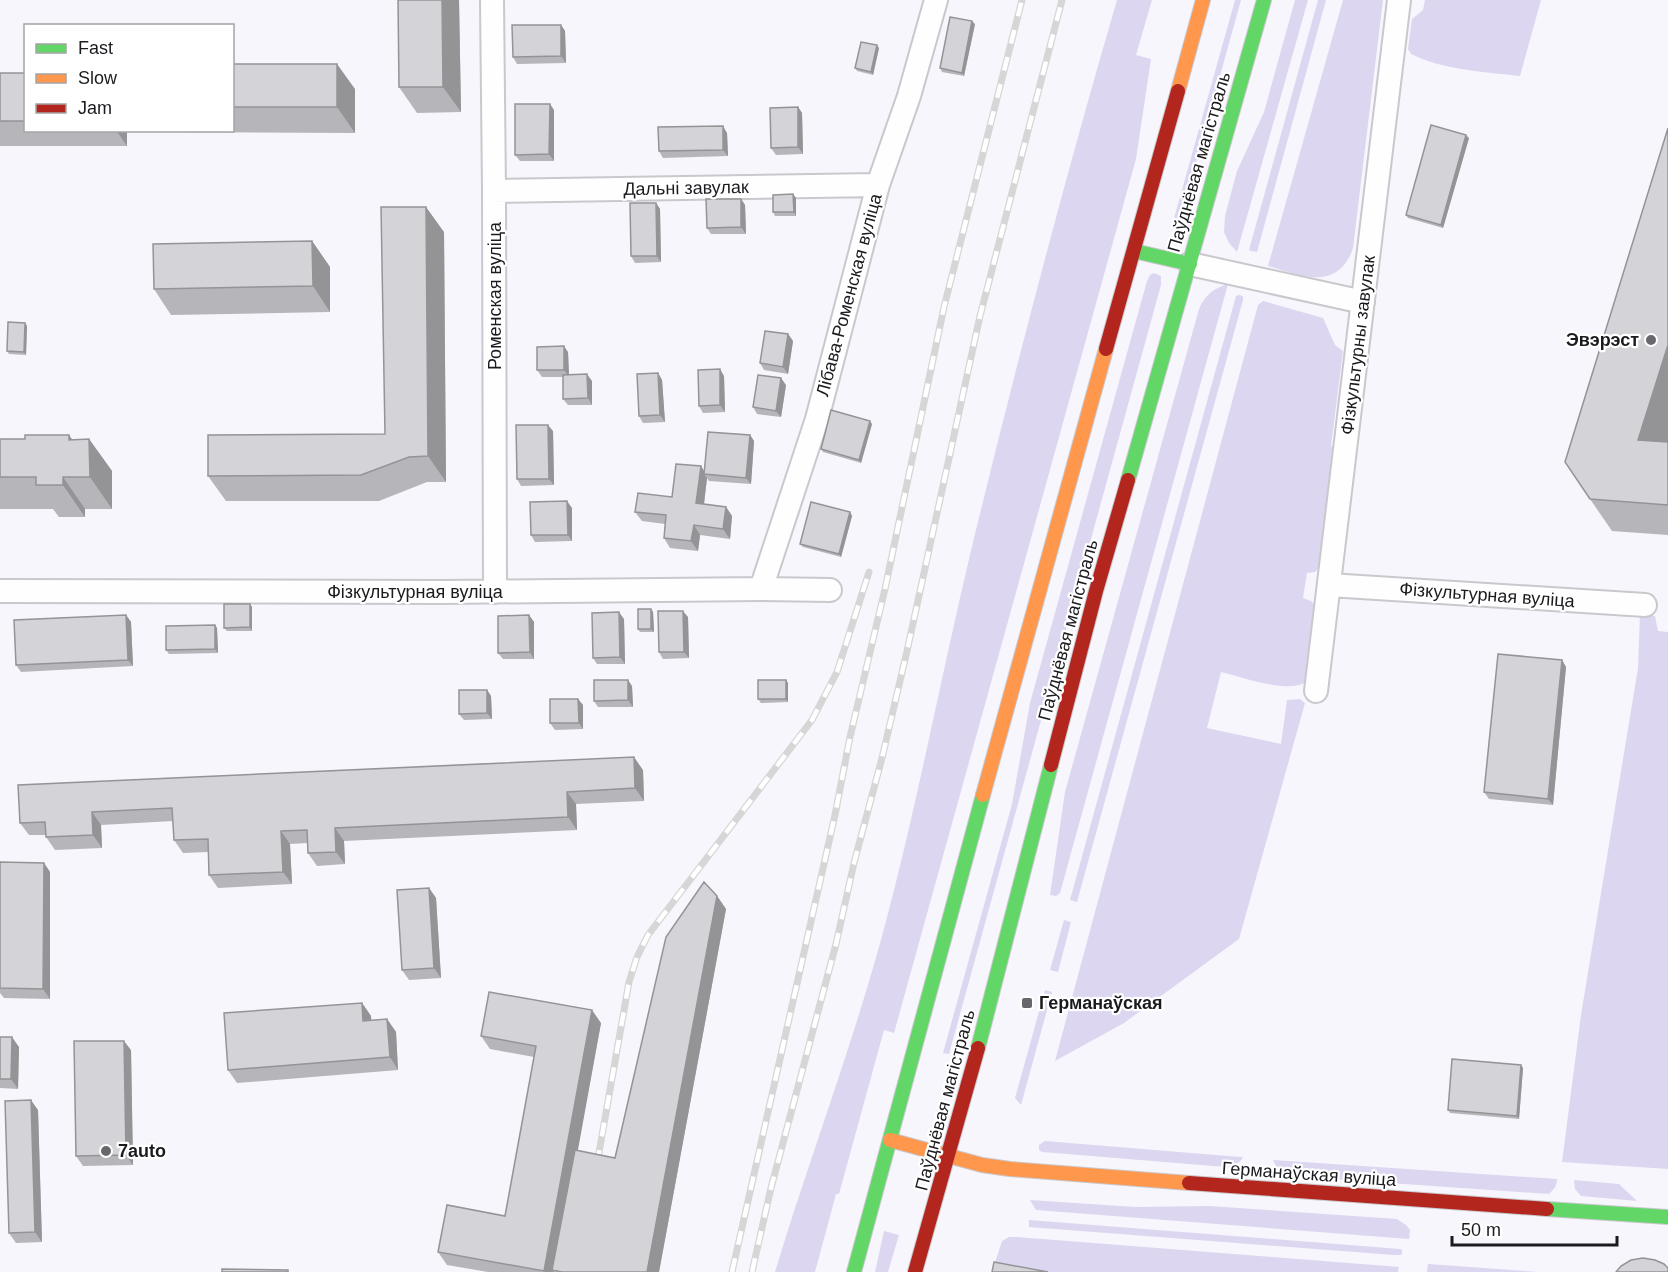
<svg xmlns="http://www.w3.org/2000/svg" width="1668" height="1272" font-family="Helvetica,sans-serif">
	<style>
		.green { fill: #dcd6f1 }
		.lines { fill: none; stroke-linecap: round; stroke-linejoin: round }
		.street-casing { stroke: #c9c8cd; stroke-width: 26 }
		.fast-casing { stroke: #c9c8cd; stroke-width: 16 }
		.slow-casing { stroke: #c9c8cd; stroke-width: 16 }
		.jam-casing { stroke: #c9c8cd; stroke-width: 16 }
		.street { stroke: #fefeff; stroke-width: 22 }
		.fast { stroke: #63d668; stroke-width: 14 }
		.slow { stroke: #ff974d; stroke-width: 14 }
		.jam { stroke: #b3261e; stroke-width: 14 }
		.rail-casing { stroke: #d6d6d7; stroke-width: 7 }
		.rail { stroke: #fff; stroke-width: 4.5; stroke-dasharray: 14; stroke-linecap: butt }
		.wall { fill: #b6b5ba }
		.shaded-wall { fill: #949497 }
		.building { fill: #d4d3d8; stroke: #949497; stroke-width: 1.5 }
		.poi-dot { fill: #68686c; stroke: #fff; stroke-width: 2 }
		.labels { text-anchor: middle; stroke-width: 4.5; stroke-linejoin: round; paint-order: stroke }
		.street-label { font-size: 18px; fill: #1b1b1f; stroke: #fff }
		.poi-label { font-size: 18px; font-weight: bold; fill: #1b1b1f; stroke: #fff; text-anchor: start }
	</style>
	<rect width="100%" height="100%" fill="#f7f6fc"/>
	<!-- green -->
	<path class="green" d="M1117,0H1152L1136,55L1151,59L1136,159L894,1033L884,1030L839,1194H836L815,1272H775C810,1156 854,1042 885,925C919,797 943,666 974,538C1018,358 1065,178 1117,0Z
		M1235,0H1241L1179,224L1175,226L1173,222Z
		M1295,0H1308L1237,252L1229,243L1224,232L1225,216L1237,171L1264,112Z
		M1318,0H1326L1257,252L1251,251L1249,250Z
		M1343,0H1383L1353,248C1338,292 1301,276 1268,266Z
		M1425,0H1541L1520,76C1484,72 1444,70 1411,54L1408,49L1412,19L1423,10Z
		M1154,273L1161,276V285L949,1054L943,1053L1012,804L1030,703L1147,281L1150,275Z
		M1228,284L1060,893L1056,896L1050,895L1065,792L1199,309C1205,295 1214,288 1228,284Z
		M1239,295L1243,296V300L1077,902L1070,900L1236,296Z
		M1263,301L1323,318L1335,345L1343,351L1331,446L1335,447L1320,567L1315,572L1307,573L1303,598L1311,601L1316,606L1306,682C1288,694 1242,677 1221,672L1207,728L1281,744L1287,700L1300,699L1305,703L1239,939L1124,1023L1055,1061L1258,305Z
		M1640,614L1655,616L1658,631L1668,632V1169L1562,1162L1581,1015L1638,668Z
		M1064,920L1071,922L1058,972L1050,970Z
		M1045,990L1052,992L1021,1105L1015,1098Z
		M1045,1141L1240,1157H1243C1241,1163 1232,1166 1226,1167L1042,1152L1039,1150V1145Z
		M1273,1160L1557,1179C1557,1186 1554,1189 1549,1194L1289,1176L1276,1166Z
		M1574,1180L1619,1184L1637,1201L1581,1196L1575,1189Z
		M1030,1200L1135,1207L1209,1206L1397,1219L1406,1225L1410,1230L1409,1239L1036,1210Z
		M1029,1220L1400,1249L1402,1250V1253L1401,1255H1394L1029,1227Z
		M884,1231L899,1235L888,1272H875Z
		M1009,1237H1017L1399,1267L1398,1272H992L1002,1241Z
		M1428,1264L1539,1272H1427Z"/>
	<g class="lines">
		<!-- street casing -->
		<g class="street-casing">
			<path id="street" d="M492,0L494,191L495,592
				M494,191L878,185
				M1190,264L1363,302
				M1329,585L1645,605
				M761,589L817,419L878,185L909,96L936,0
				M0,591L443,592L761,589L830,590
				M1316,691L1399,0"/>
		</g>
		<!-- fast casing -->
		<g class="fast-casing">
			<path id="fast" d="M1134,251L1190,264
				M1128,480L1264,0
				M978,1048L1051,765
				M1547,1209L1668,1217
				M854,1272L983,795"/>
		</g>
		<!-- slow casing -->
		<g class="slow-casing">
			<path id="slow" d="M1178,91L1203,0
				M983,795L1106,349
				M890,1140L982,1165L1010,1169L1189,1183"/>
		</g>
		<!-- jam casing -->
		<g class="jam-casing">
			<path id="jam" d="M1106,349L1178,91
				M1051,765L1096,591L1128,480
				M1189,1183L1547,1209
				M915,1272L978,1048"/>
		</g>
		<!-- street -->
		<use href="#street" class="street"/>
		<!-- fast -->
		<use href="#fast" class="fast"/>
		<!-- slow -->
		<use href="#slow" class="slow"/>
		<!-- jam -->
		<use href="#jam" class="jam"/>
		<!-- rail casing -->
		<g class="rail-casing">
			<path id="rail" d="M597,1164L629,982L637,957L648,935L812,720L837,672L869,572
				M732,1272L835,815L850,737L885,589L944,307L1022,0
				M752,1272L771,1188L836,944L854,863L882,758L907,651L980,316L1062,0"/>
		</g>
		<!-- rail -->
		<use href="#rail" class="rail"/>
	</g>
	<!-- wall -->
	<path class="wall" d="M398,0H459L461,112L417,113L399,87Z
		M975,24L964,76L942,72L940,68Z
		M561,25L565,31L566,63L517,64L513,57Z
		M879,48L873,75L857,71L855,68Z
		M232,64L355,89V133L181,132L180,130H232Z
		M0,73H26V130H127V146H0Z
		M798,107L802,113L803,154L776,155L771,148Z
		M554,110V161H520L515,155Z
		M1668,128V535L1612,531L1590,499Z
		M727,133L728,156L663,158L659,151Z
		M1469,138L1443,228L1408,218L1406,215Z
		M793,194L796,198V216H775L773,212Z
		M741,199L745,205L746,234H711L707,228Z
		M656,203L660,209L661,262L635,263L631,256Z
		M444,232L446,482H427L379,501H226L208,476L385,434Z
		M312,241L330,267V312L171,315L154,289Z
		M25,323L27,326L26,355L9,354L7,351Z
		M788,334L793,341L788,374L764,370L760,363Z
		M568,352L569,375L592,381V405H568L563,399V377H542L537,370Z
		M658,373L662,380L665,422L643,423L639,416Z
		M724,376L725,412L703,413L699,406Z
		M786,385L781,417L757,414L753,407Z
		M872,424L861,463L823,452L821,449Z
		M553,431L554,485L521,486L517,479Z
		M750,435L754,441L751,484L709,481L707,478L704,504L726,507L732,516L730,539L700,535L698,551L670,548L664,538L665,524L642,521L635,512L672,497Z
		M0,439H89L112,471V509H85V517H59L53,509H0Z
		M572,508V541L535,542L531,535Z
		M850,512L852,516L841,557L803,547L800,544Z
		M250,604L252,607V631H227L224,628Z
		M651,609L653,612L654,632H640L638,629Z
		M126,615L131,622L133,666L21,672L16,665Z
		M529,615L534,622V659H503L498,653Z
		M688,617L689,658L663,659L659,652Z
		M624,619L625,664H597L593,658Z
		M215,625L217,628L218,653L169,654L166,650Z
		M1562,660L1566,667L1553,805L1489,799L1484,792Z
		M786,680L788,683V702L761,703L758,699Z
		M632,686L633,707H598L594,701Z
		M487,690L491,696L492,719L464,720L459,714Z
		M578,699L583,705V729L555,730L550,723Z
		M643,770L644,801L576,804L577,830L344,841L345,864L317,866L308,853L307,843L290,844L292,884L218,888L209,875L208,852L183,853L174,840L173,821L101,825L102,848L55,850L46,837V835H29L20,823L18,785Z
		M0,862L44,863L50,872V999L4,998L0,993Z
		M429,888L436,898L441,978L409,980L402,970Z
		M717,896L726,909L659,1272H488L447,1265L438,1252L505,1216L534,1057L490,1049L481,1036L601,1023L577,1151L615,1158Z
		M362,1003L371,1016V1020L387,1019L396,1032L398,1070L237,1083L228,1070Z
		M0,1037L19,1047L18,1089L0,1088Z
		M131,1050L133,1165L83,1166L76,1156Z
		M1521,1065L1523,1068L1519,1119L1450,1113L1448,1110Z
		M38,1110L42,1242L16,1243L9,1233Z"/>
	<!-- shaded-wall -->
	<path class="shaded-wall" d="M442,0H459L461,112L443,87Z
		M972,21L975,24L964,76L962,73Z
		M561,25L565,31L566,63L561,56Z
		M877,45L879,48L873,75L871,72Z
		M337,64L355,89V133L337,107Z
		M550,104L554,110V161L549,154Z
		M798,107L802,113L803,154L798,147Z
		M723,126L727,133L728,156L723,150Z
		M116,130H127V146Z
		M1466,135L1469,138L1443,228L1441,225Z
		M793,194L796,198V216L794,212Z
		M741,199L745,205L746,234L741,227Z
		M656,203L660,209L661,262L657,256Z
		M426,207L444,232L446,482L428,456Z
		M312,241L330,267V312L313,286Z
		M25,323L27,326L26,355L24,352Z
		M788,334L793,341L788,374L783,367Z
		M1668,345V448L1638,440Z
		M564,346L568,352L569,377L564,370Z
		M720,369L724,376L725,412L720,405Z
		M658,373L662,380L665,422L660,415Z
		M587,374L592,381V405L588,398Z
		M781,378L786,385L781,417L776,411Z
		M870,421L872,424L861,463L859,460Z
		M548,425L553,431L554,485L549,479Z
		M69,435L90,464L89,439L112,471V509L90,477L69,440Z
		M750,435L754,441L751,484L746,478Z
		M701,466L706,474H704L707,478L703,512L696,503Z
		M63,477L85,509V517L63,485Z
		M567,501L572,508V541L568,535Z
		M726,507L732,516L730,539L723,529Z
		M850,512L852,516L841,557L839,554Z
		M694,525L700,535L698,551L691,541Z
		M250,604L252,607V631L250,627Z
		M651,609L653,612L654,632L651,629Z
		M683,611L688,617L689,658L684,652Z
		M619,612L624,619L625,664L620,657Z
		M126,615L131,622L133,666L128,660Z
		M529,615L534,622V659L530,652Z
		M215,625L217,628L218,653L215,649Z
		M1562,660L1566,667L1553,805L1548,799Z
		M628,680L632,686L633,707L628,700Z
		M786,680L788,683V702L786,699Z
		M487,690L491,696L492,719L487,713Z
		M578,699L583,705V729L579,723Z
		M634,757L643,770L644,801L635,788Z
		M567,792L576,804L577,830L568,817Z
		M92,812L101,825L102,848L93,835Z
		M335,828L344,841L345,864L336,852Z
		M281,831L290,844L292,884L283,872Z
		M44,863L50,872V999L43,989Z
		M429,888L436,898L441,978L434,968Z
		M717,896L726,909L659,1272H647Z
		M362,1003L371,1016L372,1034L363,1021Z
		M592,1010L601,1023L556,1271L552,1270L554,1272H545L544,1271Z
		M387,1019L396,1032L398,1070L390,1057Z
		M12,1037L19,1047L18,1089L11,1079Z
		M124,1041L131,1050L133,1165L126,1155Z
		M1521,1065L1523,1068L1519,1119L1517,1116Z
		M31,1100L38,1110L42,1242L35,1232Z"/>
	<!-- building -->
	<path class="building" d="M398,0H442L443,87H399Z
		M950,17L972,21L962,73L940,68Z
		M512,25H561V56L513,57Z
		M861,42L877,45L871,72L855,68Z
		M232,64H337V107H232Z
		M0,73H26V121H0Z
		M515,104H550L549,154L515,155Z
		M798,107V147L771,148L770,108Z
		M1431,125L1466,135L1441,225L1406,215Z
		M723,126V150L659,151L658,127Z
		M1668,128V345L1638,440L1668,442V505L1590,499L1565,462Z
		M793,194L794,212H773V195Z
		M706,199H741V227L707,228Z
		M630,203H656L657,256H631Z
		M381,207H426L428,456L409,457L361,475L208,476V435L385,434Z
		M312,241L313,286L154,289L153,244Z
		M8,322L25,323L24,352L7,351Z
		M765,331L788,334L783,367L760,363Z
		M564,346V370H537V347Z
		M720,369V405L699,406L698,370Z
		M658,373L660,415L639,416L637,374Z
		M587,374L588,398L563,399V375Z
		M758,375L781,378L776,411L753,407Z
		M831,410L870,421L859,460L821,449Z
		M516,425H548L549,479H517Z
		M708,432L750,435L746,478L704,474Z
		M25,435H69V440L89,439L90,477H63V485H36V477H0V439H25Z
		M676,464L701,466L696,503L726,507L723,529L694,525L691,541L664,538L666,515L635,512L638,493L672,497Z
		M567,501L568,535H531L530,502Z
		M811,502L850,512L839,554L800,544Z
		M224,604H250V627L224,628Z
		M638,609H651V629H638Z
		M658,611H683L684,652H659Z
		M619,612L620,657L593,658L592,613Z
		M126,615L128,660L16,665L14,620Z
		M529,615L530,652L498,653V616Z
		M215,625V649L166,650V626Z
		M1498,654L1562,660L1548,799L1484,792Z
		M594,680H628V700L594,701Z
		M758,680H786V699H758Z
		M459,690H487V713L459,714Z
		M550,699H578L579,723H550Z
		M634,757L635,788L567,792L568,817L335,828L336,852L308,853L307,830L281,831L283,872L209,875L208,839L174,840L172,808L92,812L93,835L46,837L45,822L20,823L18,785Z
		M0,862L44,863L43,989L0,988Z
		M704,882L717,896L647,1272H562L552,1270L575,1150L615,1158L666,937Z
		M429,888L434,968L402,970L397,890Z
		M489,992L592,1010L544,1271L438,1252L447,1205L505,1216L536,1046L481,1036Z
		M362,1003L363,1021L387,1019L390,1057L228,1070L224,1013Z
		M0,1037H12L11,1079H0Z
		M74,1041H124L126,1155L76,1156Z
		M1452,1059L1521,1065L1517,1116L1448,1110Z
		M31,1100L35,1232L9,1233L5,1101Z
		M1643,1258L1655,1260L1664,1264L1668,1268V1272H1616L1621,1266L1631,1260Z
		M994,1262L1048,1272H992Z
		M222,1269L288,1270V1272H222Z"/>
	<!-- markers -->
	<g class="poi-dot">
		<circle cx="1651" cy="340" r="6"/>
		<rect x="1021" y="997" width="12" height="12" rx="3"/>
		<circle cx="106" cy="1151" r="6"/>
	</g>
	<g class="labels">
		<!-- street labels -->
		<g class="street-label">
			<text transform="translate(1199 162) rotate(-74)" y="6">Паўднёвая магістраль</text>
			<text transform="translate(686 188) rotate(-1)" y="6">Дальні завулак</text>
			<text transform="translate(849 295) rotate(-75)" y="6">Лібава-Роменская вуліца</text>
			<text transform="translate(495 296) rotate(-90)" y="6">Роменская вуліца</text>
			<text transform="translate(1358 345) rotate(-83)" y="6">Фізкультурны завулак</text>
			<text x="415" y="598">Фізкультурная вуліца</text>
			<text transform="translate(1487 595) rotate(4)" y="6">Фізкультурная вуліца</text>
			<text transform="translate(1068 630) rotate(-75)" y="6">Паўднёвая магістраль</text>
			<text transform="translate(945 1100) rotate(-75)" y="6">Паўднёвая магістраль</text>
			<text transform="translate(1309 1174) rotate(4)" y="6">Германаўская вуліца</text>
		</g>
		<!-- poi labels -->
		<g class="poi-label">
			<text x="1639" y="346" text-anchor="end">Эвэрэст</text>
			<text x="1039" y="1009">Германаўская</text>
			<text x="118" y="1157">7auto</text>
		</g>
	</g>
	<!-- legend -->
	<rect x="24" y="24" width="210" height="108" fill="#ffffff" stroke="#a4a4a5" stroke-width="1.5"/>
	<rect x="36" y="44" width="30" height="9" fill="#63d668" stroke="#a4a4a5" stroke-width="1.5"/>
	<text x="78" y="54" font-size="18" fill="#1b1b1f">Fast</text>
	<rect x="36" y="74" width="30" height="9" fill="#ff974d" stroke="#a4a4a5" stroke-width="1.5"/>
	<text x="78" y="84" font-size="18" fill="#1b1b1f">Slow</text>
	<rect x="36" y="104" width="30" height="9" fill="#b3261e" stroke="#a4a4a5" stroke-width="1.5"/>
	<text x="78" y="114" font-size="18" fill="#1b1b1f">Jam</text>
	<!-- scale -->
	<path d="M1452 1236v9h165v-9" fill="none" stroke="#1b1b1f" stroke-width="3"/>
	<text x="1461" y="1236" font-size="18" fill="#1b1b1f" stroke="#ffffff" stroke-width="4.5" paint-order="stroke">50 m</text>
</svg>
